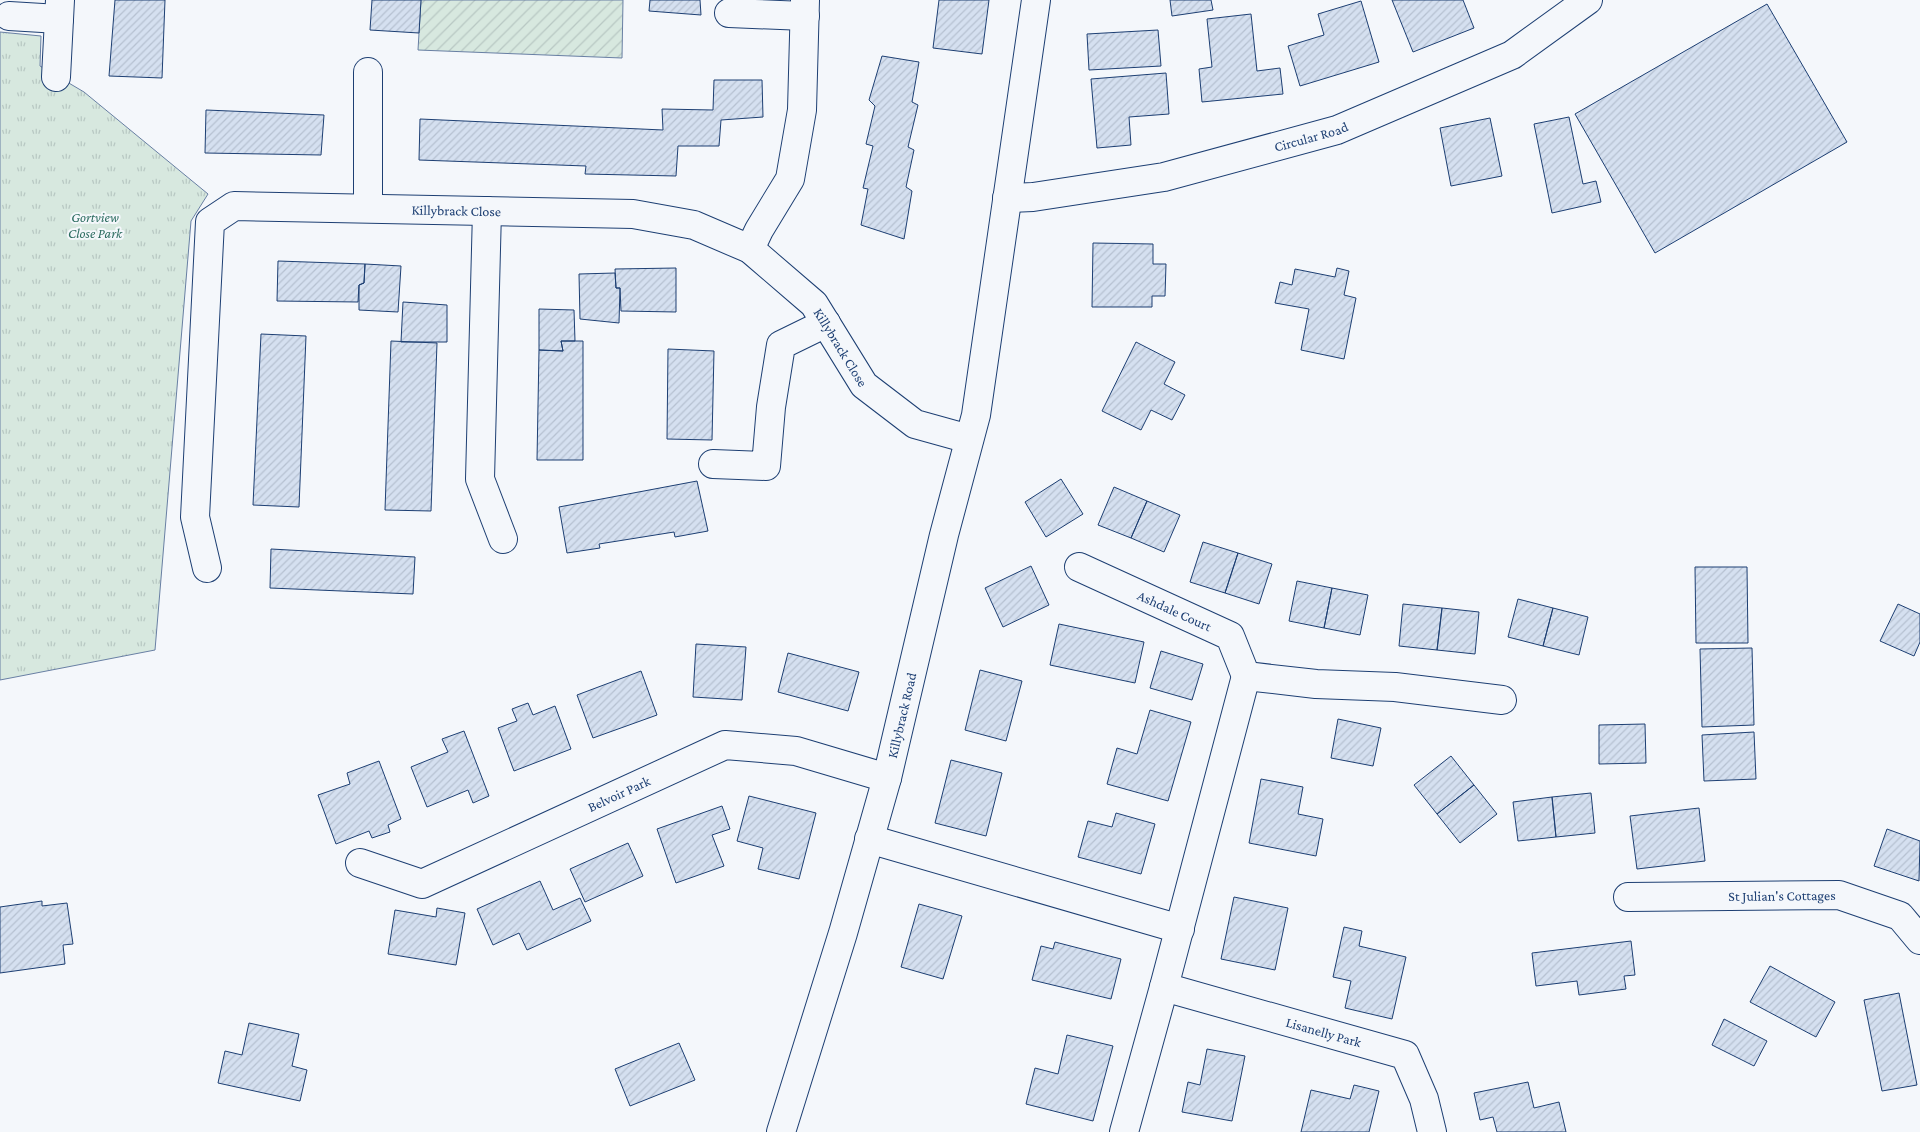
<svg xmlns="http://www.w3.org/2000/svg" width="1920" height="1132" font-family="'Crimson Pro',serif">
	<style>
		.park { fill: url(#park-tufts); stroke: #687fa3 }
		.garden { fill: url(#garden-furrows); stroke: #687fa3 }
		.building { fill: url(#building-hatch); stroke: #1d3f73 }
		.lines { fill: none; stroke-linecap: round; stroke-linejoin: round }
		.minor-casing { stroke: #1d3f73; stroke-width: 30 }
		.minor { stroke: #f4f7fb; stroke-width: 28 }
		.labels { text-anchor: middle; stroke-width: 4; stroke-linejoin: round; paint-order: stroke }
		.street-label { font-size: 14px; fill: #1d3f73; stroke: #f4f7fb }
		.park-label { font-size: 14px; font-style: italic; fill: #2c6c60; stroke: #f4f7fb }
	</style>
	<defs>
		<pattern id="park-tufts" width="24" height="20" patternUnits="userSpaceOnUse" patternTransform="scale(1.25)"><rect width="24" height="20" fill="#d7e8df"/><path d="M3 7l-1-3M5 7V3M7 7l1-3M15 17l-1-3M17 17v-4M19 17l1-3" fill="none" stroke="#b8c8c3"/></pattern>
		<pattern id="garden-furrows" width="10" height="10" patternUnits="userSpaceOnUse" patternTransform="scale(1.25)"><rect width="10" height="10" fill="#d7e8df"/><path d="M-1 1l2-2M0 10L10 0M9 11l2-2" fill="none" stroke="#b8c8c3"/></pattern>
		<pattern id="building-hatch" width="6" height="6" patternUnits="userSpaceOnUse" patternTransform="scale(1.25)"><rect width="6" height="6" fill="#d5e0f0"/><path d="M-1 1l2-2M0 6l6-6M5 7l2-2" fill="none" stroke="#b6c1d1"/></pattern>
	</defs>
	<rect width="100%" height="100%" fill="#f4f7fb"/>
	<!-- park -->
	<path class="park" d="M0,32L41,36L40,66L84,92L208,194L191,221L155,650L0,680Z"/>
	<!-- garden -->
	<path class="garden" d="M421,0H623L622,58L418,50Z"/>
	<!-- building -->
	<path class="building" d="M115,0H165L162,78L109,76Z
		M372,0H421L419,33L370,30Z
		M650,0H700L701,15L649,11Z
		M939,0H989L982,54L933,48Z
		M1170,0H1211L1213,10L1172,16Z
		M1392,0H1463L1474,28L1413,52Z
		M1361,1L1379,62L1300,86L1288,46L1324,35L1318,14Z
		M1767,4L1847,142L1655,253L1575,114Z
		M1251,14L1257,71L1280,68L1283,94L1202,102L1199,69L1212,67L1207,19Z
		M1158,30L1161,66L1089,70L1087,34Z
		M882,56L919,62L912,102L918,105L908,147L914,150L906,187L912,191L904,239L861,225L868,189L863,188L873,146L866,144L875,106L869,100Z
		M1166,73L1169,114L1129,117L1131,145L1097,148L1091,79Z
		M714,80H762L763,117L721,120L719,146H678L676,176L585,174L586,166L419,160L420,119L663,130L662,109L713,110Z
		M206,110L324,115L321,155L205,153Z
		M1569,117L1583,184L1596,181L1601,202L1552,213L1534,124Z
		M1490,118L1502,176L1451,186L1440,128Z
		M1093,243L1153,244V264H1166L1165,296H1152V307H1092Z
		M278,261L365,264L364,283L359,285L358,302L277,301Z
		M365,264L401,266L398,312L359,310V285L364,283Z
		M676,268V312L621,311L620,288H616L615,269Z
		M1337,268L1349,271L1344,295L1356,298L1344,359L1301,350L1309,309L1275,303L1280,282L1292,285L1295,269L1335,277Z
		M615,273L616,288H620L619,323L580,319L579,274Z
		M403,302L447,305V342H401Z
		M539,309L574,310L575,341H561L563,351L539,350Z
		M261,334L306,336L299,507L253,505Z
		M391,341L437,343L431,511L385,510Z
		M561,341H583V460H537L539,350L563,351Z
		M1136,342L1175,362L1164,384L1185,395L1172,420L1151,410L1141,430L1102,411Z
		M668,349L714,351L712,440L667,439Z
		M1061,479L1083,514L1046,537L1025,502Z
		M697,481L708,531L675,537L674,532L599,544L600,548L567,553L559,507Z
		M1114,487L1147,501L1131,538L1098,525Z
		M1147,501L1180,515L1164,552L1131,538Z
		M1203,542L1238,553L1225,593L1190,582Z
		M271,549L415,557L413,594L270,588Z
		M1238,553L1272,564L1259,604L1225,593Z
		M1031,566L1049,605L1003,627L985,588Z
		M1695,567H1747L1748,643H1696Z
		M1297,581L1332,588L1324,628L1289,621Z
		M1332,588L1368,595L1360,635L1324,628Z
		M1518,599L1553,608L1543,646L1508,637Z
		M1403,604L1442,608L1437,650L1399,646Z
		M1898,604L1920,614V642L1914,656L1880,641Z
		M1442,608L1479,612L1475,654L1437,650Z
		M1553,608L1588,617L1579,655L1543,646Z
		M1059,624L1144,642L1135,683L1050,665Z
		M696,644L746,647L742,700L693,697Z
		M1752,648L1754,725L1702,727L1700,649Z
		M1161,651L1203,664L1192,700L1150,688Z
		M788,653L859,672L848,711L778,692Z
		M980,670L1022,681L1006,741L965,730Z
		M641,671L657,715L593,738L577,695Z
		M528,703L533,715L555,706L571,749L514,771L498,728L517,721L512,709Z
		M1150,710L1191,722L1168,801L1107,784L1117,748L1137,754Z
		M1338,719L1381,728L1373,766L1331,758Z
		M1645,724L1646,763L1599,764V725Z
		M464,731L489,796L473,803L468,790L427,807L411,767L448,752L442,739Z
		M1754,732L1756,779L1704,781L1702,735Z
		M1451,756L1474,785L1437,814L1414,785Z
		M951,760L1002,773L986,836L935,823Z
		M379,761L401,819L388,825L390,832L372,838L369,831L336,844L318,795L350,784L347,773Z
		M1261,779L1303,787L1298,814L1323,819L1316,856L1249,843Z
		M1474,785L1497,814L1460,843L1437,814Z
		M1591,793L1595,833L1556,837L1552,797Z
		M749,796L816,813L799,879L758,869L763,848L737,841Z
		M1552,797L1556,837L1518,841L1513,802Z
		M722,806L730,829L712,835L724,866L676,883L657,829Z
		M1699,808L1705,861L1637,869L1630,816Z
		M1116,813L1155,824L1141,874L1078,857L1088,821L1112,827Z
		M1887,829L1920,841L1919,881L1874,866Z
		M628,843L643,876L585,902L570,869Z
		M540,881L553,910L580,898L591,921L527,950L519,933L493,945L477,909Z
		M1234,897L1288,908L1275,970L1221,959Z
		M42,901V906L67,903L73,944L63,945L65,964L0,973V907Z
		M919,904L962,916L943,979L901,967Z
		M437,908L465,913L456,965L388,954L395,910L436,917Z
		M1344,927L1362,931L1359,946L1406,957L1392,1019L1345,1008L1351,981L1333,977Z
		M1631,941L1635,975L1624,976L1626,989L1579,995L1577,981L1536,986L1532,953Z
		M1055,942L1121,959L1111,999L1032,980L1041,946L1053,949Z
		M1770,966L1835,1002L1816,1037L1750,1002Z
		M1899,993L1917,1085L1882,1091L1864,1000Z
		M1724,1019L1767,1041L1754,1066L1712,1045Z
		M249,1023L299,1034L292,1066L307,1070L300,1101L218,1083L225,1051L242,1055Z
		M1067,1035L1113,1046L1093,1121L1026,1104L1035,1068L1058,1074Z
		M679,1043L695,1080L630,1106L615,1069Z
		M1207,1049L1245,1056L1232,1121L1182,1112L1188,1082L1200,1085Z
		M1528,1082L1534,1108L1559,1102L1566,1132H1497L1493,1117L1480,1120L1474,1093Z
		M1354,1085L1379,1091L1369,1132H1301L1311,1090L1350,1099Z"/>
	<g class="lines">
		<!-- minor casing -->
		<g class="minor-casing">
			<g id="minor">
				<path d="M729,13L805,16"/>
				<path d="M9,16L59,19"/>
				<path d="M56,77L60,0"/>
				<path id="s1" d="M1007,198L1033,197L1164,177L1337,130L1512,55L1588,0"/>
				<path d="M368,208V72"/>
				<path d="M487,211L480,479L503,539"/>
				<path d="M750,249L759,230L790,179L802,110L805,0"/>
				<path d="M713,464L766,466L771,407L781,345L826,323"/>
				<path id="s2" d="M1079,567L1230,636L1246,676"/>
				<path id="s3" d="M207,568L195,517L210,222L234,206L633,214L694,225L750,249L814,304L864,385L915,424L969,439"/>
				<path d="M1246,676L1316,684L1395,687L1502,700"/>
				<path d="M869,839L1180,929"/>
				<path id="s4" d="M360,863L422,884L725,745L796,751L887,778"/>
				<path id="s5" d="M1628,897L1839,895L1900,916L1920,940"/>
				<path id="s6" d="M1164,987L1405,1055L1424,1099L1432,1132"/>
				<path id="s7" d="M781,1132L843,933L887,778L944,535L976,415L1036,0"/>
				<path d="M1124,1132L1164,987L1246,676"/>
			</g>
		</g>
		<!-- minor -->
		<use href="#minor" class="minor"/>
	</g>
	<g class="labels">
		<!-- street labels -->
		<g class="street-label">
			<text dy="5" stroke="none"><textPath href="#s1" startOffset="311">Circular Road</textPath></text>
			<text dy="5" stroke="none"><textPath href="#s3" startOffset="599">Killybrack Close</textPath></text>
			<text dy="5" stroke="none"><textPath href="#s3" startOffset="1034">Killybrack Close</textPath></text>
			<text dy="5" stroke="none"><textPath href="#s2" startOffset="105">Ashdale Court</textPath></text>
			<text dy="5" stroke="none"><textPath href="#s7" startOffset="434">Killybrack Road</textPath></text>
			<text dy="5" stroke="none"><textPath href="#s4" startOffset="282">Belvoir Park</textPath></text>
			<text dy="5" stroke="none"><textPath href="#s5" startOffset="154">St Julian's Cottages</textPath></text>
			<text dy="5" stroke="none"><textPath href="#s6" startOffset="166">Lisanelly Park</textPath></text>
		</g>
		<!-- park labels -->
		<g class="park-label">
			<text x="95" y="222">Gortview<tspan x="95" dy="16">Close Park</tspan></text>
		</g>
	</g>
</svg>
